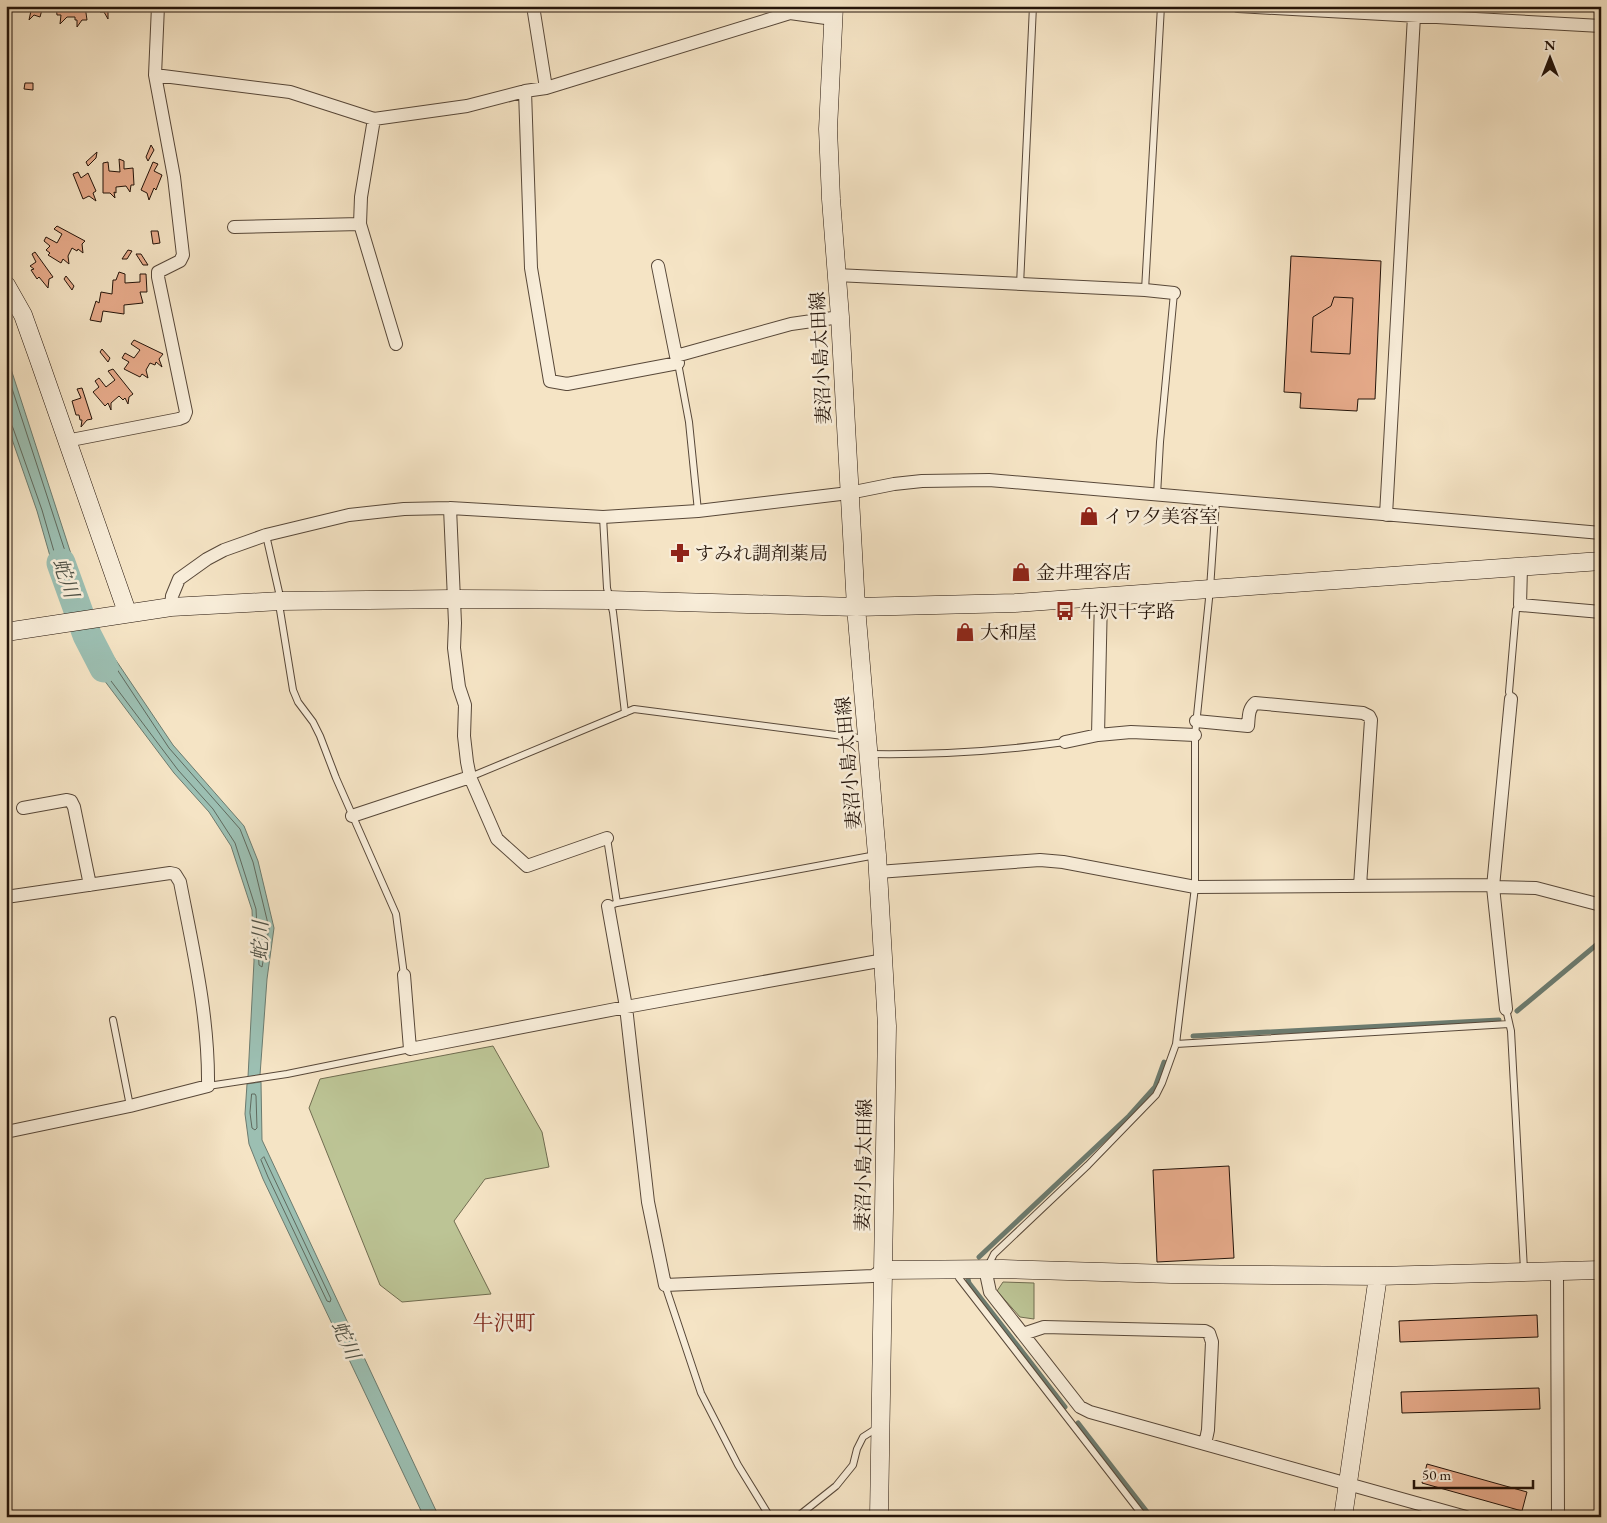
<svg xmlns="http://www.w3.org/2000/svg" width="1607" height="1523" font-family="'EB Garamond','Noto Serif JP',serif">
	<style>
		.green { fill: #bcc495; stroke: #706c50 }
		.water { fill: #9cbfb2; stroke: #6c7b6f }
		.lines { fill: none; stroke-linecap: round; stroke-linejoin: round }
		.shore { stroke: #606a5e; stroke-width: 1 }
		.stream { stroke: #6c7b6f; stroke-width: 5 }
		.river { stroke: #9cbfb2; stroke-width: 29 }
		.building { fill: #e7ab8b; stroke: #24140a }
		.lane-casing { stroke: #584839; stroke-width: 8 }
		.street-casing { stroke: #584839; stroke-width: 14 }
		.secondary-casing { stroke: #24140a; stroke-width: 19 }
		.lane { stroke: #f8edd9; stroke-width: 6 }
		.street { stroke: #f8edd9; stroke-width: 12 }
		.secondary { stroke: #f8edd9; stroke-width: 18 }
		.labels { text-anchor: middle; stroke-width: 5; stroke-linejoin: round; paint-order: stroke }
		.street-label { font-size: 19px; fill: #24140a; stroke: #f8edd9 }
		.poi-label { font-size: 19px; fill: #24140a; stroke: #f8edd9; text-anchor: start }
		.water-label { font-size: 20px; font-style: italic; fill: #4e5045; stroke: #f8edd9 }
		.quarter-label { font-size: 21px; fill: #7a1f14; stroke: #f8edd9 }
	</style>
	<rect width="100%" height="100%" fill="#f5e4c5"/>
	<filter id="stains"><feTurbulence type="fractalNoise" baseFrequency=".004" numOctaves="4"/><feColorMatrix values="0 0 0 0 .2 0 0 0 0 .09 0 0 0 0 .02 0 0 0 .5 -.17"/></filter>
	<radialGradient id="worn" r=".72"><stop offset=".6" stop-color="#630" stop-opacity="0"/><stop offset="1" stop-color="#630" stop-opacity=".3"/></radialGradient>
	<!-- green -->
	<path class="green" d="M493,1046L542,1132L549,1167L485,1179L454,1221L491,1294L402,1302L380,1285L309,1108L320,1079Z
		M1003,1282L1034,1283V1319L1020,1317L997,1291Z"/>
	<!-- water -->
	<path class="water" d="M6,357L10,366L85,597L63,601L37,511L6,422Z
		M99,630L107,647L173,745L244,826L258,861L274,928L267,979L260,1075L248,1077L254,961L252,910L231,846L209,812L174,773L104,680L80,633Z
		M261,1082L262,1140L439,1517H424L263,1179L249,1144L245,1114L247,1084Z"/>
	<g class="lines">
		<!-- shore -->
		<path class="shore" d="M6,370L78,591L76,594L68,595L66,593L42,510L13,428L11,424H6
			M95,636L169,748L240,829L253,862L269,928L262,967L259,965L256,909L235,843L213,809L178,770L108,677L88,640L89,637Z
			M252,1094H255L256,1096L257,1128L255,1130L252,1128L250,1113Z
			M264,1157L331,1299L330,1302L327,1301L268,1177L261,1160Z"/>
		<!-- stream -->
		<path class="stream" d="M1517,1011L1601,941
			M1193,1036L1499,1020
			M979,1257L1129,1116L1155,1087L1164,1062
			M968,1279L969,1283L1065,1407
			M1078,1423L1151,1517"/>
		<!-- river -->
		<path class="river" d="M61,563L87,635L104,668"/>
	</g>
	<!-- building -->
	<path class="building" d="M32,6H43L40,17L34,15L29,20Z
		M56,6H85L87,20H82L77,27V20H75V17H67L60,24L61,15H57Z
		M98,6H115L108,10V19L104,12H100Z
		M25,83H33V90L24,89Z
		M151,145L154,150L148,161L146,157Z
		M97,152L96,158L88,166L86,162Z
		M119,159L124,161V169L133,168L134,185H131L130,192L126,186L116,187V193L114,192L115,198L110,193H103V163L108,162L109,171L120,172Z
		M153,162L158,164L154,171L162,175L156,190L154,188L149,200L147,193L141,190Z
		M78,172L81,178L88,173L96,191L93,193L96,201L89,196L83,199L73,174Z
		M57,226L85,241L82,244L83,253L78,249L77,251L72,248L68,256L69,264L63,259L61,263L48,255L50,253L46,250L50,246L44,241L46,237L57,243L62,234L54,229Z
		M151,231H158L160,243L153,244Z
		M128,250L132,251L127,259H122Z
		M35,252L53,277L49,279L48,288L39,277L37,279L31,270L34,269L30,266L36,262L32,254Z
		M136,254H141L148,265H143Z
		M1291,256L1381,261L1375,399H1358L1357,411L1300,408L1301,393L1284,392Z
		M119,272L125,274V283L140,282V274H146L147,292H140L143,303L124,305V314L103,311L101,322L90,320L96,301L99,303L101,292L112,294L113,280H116Z
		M66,276L74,286L72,290L64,279Z
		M1334,297L1353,298L1350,354L1311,352L1313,317L1331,306Z
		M134,340L163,354L159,359L162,367L156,362L155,365L150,363L146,370L148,378L142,374L140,377L124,369L129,362L122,358L125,353L134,358L140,350L131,344Z
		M102,349L110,358L108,362L100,352Z
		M113,369L133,394L129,397L128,404L125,398L123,400L119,396L111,403V410L108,403L105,406L93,392L99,387L95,381L99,378L106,387L115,380L108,371Z
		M82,388L92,419L87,420L81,427L82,420H80L79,415H76L72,401L81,398L77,389Z
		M1229,1166L1234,1258L1157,1262L1153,1170Z
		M1597,1309H1601V1330H1598Z
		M1537,1315L1538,1337L1400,1342L1399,1321Z
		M1539,1388L1540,1409L1402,1413L1401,1392Z
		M1427,1464L1527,1492L1522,1511L1422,1483Z"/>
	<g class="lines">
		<!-- lane casing -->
		<g class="lane-casing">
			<path id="lane" d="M1020,285L1033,6
				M1145,290L1161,6
				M678,363L689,422L698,511
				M1157,495L1160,442L1174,293
				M603,517L607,588L613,612L625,713
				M266,535L281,601L280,610L293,690L298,702L313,722L320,736L336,778L396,914L404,975
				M1511,699L1509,692L1516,610L1520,605
				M869,754C934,755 1001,751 1065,742
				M470,777L634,709L866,739
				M607,838L617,903L614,904
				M617,903L876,855
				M1506,1009L1511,1031L1524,1270
				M113,1020L130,1106
				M1176,1044L1509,1024
				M208,1086L287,1074L410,1049
				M987,1268L994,1254L1088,1165L1156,1095L1162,1083L1176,1044L1195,887V735L1210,589L1216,500
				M958,1271L959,1278L1144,1517
				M665,1285L701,1393L738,1465L770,1517
				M797,1517L836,1486L853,1465L857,1449L863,1437L877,1428"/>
		</g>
		<!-- street casing -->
		<g class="street-casing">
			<path id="street" d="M533,6L546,88
				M1238,6L1601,26
				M155,75L290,92L374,119L467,106L525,91L546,88L790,13L833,19
				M525,91L531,268L550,381L567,384L678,363L676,356L791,324L840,317
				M374,119L361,197L360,224L396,344
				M234,227L360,224
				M658,266L676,356
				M836,275L1145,290L1174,293
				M66,441L179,419L184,417L186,412L158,277V272L180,261L183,255L174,177L155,75L158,6
				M450,508L455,623L454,648L459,687L465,705L464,736L467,762L470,777L497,839L527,866L607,838
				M1386,515L1414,16
				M1521,567L1520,605L1601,612
				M171,607L172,596L179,579L207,559L224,550L266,535L349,515L404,509L450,508L603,517L698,511L849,493L894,484L922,481L989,480L1601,533
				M1196,721L1248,726C1249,717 1248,709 1255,703L1363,713L1369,716L1371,720L1360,886
				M1098,735L1101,597
				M1065,742L1098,735L1131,732L1195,735
				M23,808L67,800L71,801L74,807L90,885
				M352,816L470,777
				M878,872L1040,860L1063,862L1195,887L1488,885L1493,887L1536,888L1601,905
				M6,897L170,873L175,874L180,882C193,949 209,1017 208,1086L130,1106L6,1132
				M608,906L626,1007L648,1202L665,1285L873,1276L883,1270
				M404,975L410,1049L626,1007L884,960
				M1506,1009L1493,887L1511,699
				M987,1269V1278L990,1292L1080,1407L1090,1412L1466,1517
				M1557,1272L1558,1517
				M1023,1334L1044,1327L1205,1331L1209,1333L1212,1342L1208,1430L1205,1444"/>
		</g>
		<!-- secondary casing -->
		<g class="secondary-casing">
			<path id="secondary" d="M834,6L828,129L831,199L840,317L856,607L877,855L887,1026L879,1517
				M6,285L23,315L38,357L127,612
				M6,632L171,607L281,601L454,599L610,600L856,607L1015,603L1601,561
				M883,1270L1003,1269L1171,1274L1378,1276L1601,1270
				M1343,1517L1378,1276"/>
		</g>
		<!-- lane -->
		<use href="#lane" class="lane"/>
		<!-- street -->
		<use href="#street" class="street"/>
		<!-- secondary -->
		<use href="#secondary" class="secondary"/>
	</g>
	<!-- icons -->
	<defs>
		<g id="shop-bare" transform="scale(1.5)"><path d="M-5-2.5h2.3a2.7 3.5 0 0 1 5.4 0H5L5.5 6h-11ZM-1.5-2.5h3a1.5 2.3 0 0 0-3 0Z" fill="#8f2418" stroke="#f8edd9" stroke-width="2.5" paint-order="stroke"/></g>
		<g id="pharmacy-bare" transform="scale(1.5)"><path d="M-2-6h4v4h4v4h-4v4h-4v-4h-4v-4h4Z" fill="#8f2418" stroke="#f8edd9" stroke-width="2.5" paint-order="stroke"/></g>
		<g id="bus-bare" transform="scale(1.5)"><path d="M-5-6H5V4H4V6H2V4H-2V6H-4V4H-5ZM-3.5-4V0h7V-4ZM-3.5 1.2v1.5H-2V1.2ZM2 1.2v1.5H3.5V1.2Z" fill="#8f2418" stroke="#f8edd9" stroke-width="2.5" paint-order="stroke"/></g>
	</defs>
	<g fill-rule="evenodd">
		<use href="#shop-bare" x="1089" y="516"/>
		<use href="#pharmacy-bare" x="680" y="553"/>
		<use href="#shop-bare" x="1021" y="572"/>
		<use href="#bus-bare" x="1065" y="611"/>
		<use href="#shop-bare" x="965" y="632"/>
	</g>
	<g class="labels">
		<!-- street labels -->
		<g class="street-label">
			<text transform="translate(820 358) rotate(-93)" y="7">妻沼小島太田線</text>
			<text transform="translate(848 763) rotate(-95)" y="7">妻沼小島太田線</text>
			<text transform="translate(863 1165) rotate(-89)" y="7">妻沼小島太田線</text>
		</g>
		<!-- poi labels -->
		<g class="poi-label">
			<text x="1104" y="523">イワ夕美容室</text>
			<text x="695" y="560">すみれ調剤薬局</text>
			<text x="1036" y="579">金井理容店</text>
			<text x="1080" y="618">牛沢十字路</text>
			<text x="980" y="639">大和屋</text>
		</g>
		<!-- water labels -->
		<g class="water-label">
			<text transform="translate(66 578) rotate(71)" y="7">蛇川</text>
			<text transform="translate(260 941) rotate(-89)" y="7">蛇川</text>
			<text transform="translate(346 1340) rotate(65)" y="7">蛇川</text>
		</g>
		<!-- quarter labels -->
		<g class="quarter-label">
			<text x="504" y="1330">牛沢町</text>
		</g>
	</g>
	<!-- margin -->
	<rect width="1607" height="1523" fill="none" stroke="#f5e4c5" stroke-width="25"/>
	<rect x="8" y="8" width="1592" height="1508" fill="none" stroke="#24140a" stroke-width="2.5"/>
	<rect x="12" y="12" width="1582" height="1498" fill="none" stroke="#24140a"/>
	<!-- north arrow -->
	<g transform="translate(1550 58)" stroke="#f8edd9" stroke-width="4" paint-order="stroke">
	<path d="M0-4L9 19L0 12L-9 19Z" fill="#24140a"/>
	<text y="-8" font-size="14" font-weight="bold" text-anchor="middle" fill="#24140a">N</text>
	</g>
	<!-- scale -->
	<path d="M1414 1480v8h119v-8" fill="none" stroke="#24140a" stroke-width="2.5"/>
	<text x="1422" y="1480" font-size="15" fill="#24140a" stroke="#f8edd9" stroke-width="4" paint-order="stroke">50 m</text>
	<rect width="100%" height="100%" filter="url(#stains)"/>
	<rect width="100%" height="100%" fill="url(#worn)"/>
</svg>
